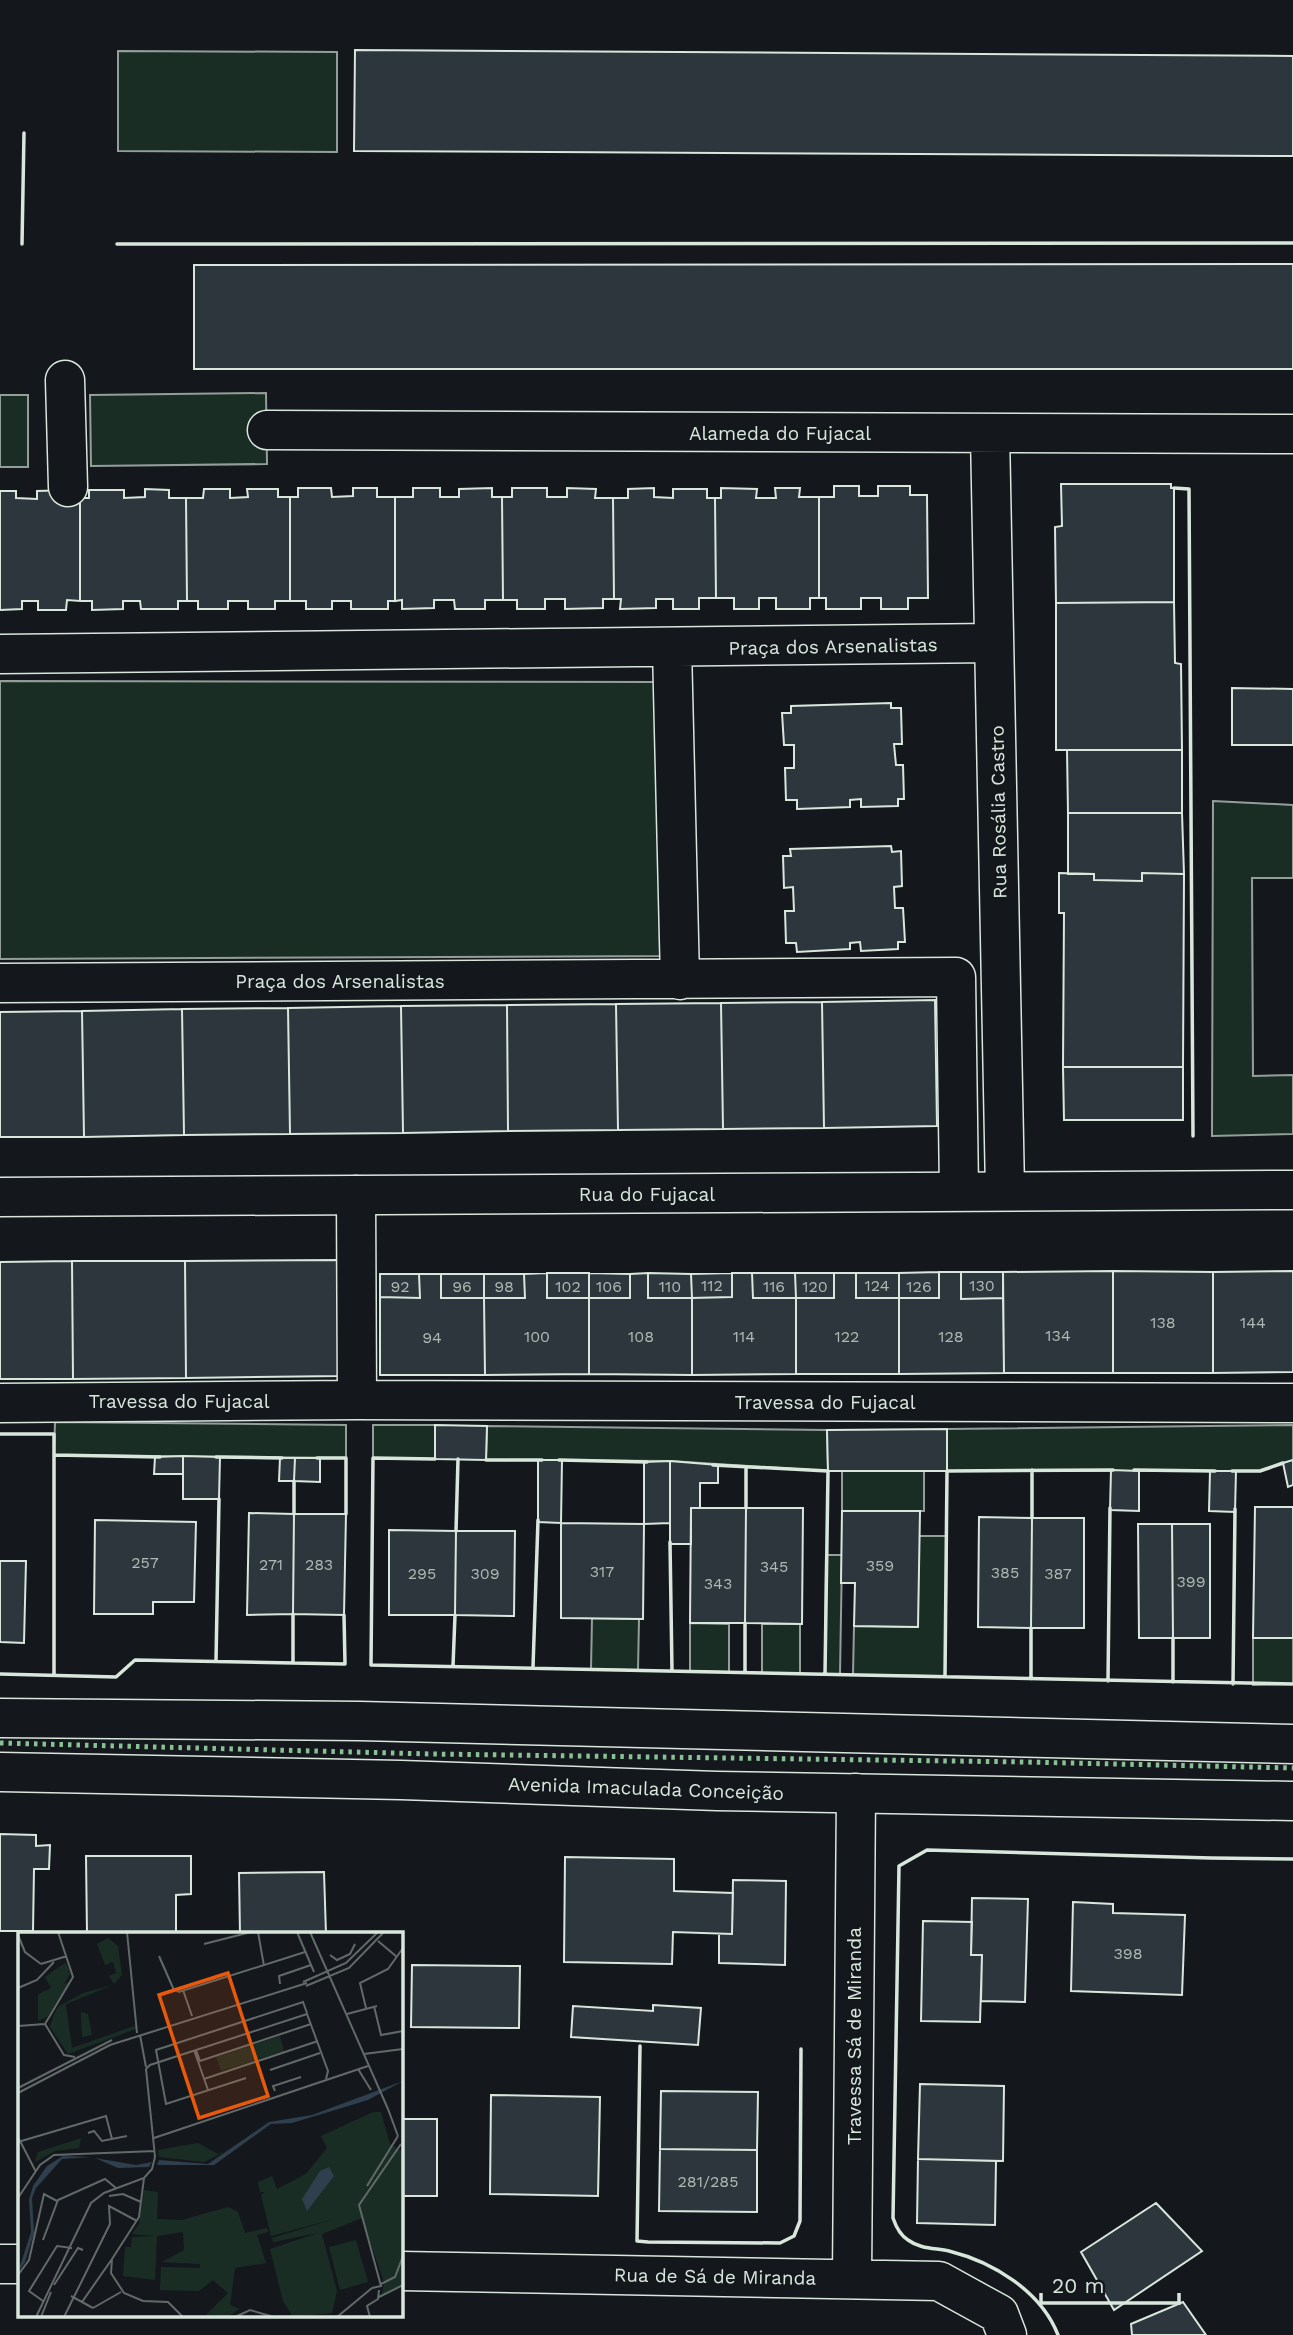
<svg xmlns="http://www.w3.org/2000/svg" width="1293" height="2335" font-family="'Work Sans',sans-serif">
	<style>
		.green { fill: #1a2d24; stroke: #939e99; stroke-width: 2 }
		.building { fill: #2c363c; stroke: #d8e6dc; stroke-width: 2 }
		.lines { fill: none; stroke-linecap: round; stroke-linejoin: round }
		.minor-casing { stroke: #d8e6dc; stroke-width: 41 }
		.major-casing { stroke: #d8e6dc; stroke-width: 41 }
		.minor { stroke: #14181c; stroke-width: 38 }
		.major { stroke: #14181c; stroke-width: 38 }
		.hedge { stroke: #8ac095; stroke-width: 5; stroke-dasharray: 3.5 5; stroke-linecap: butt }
		.wall { stroke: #d8e6dc; stroke-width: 3.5 }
		.labels { text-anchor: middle; stroke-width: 5; stroke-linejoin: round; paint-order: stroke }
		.number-label { font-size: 16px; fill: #adbab4 }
		.street-label { font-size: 19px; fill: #d8e6dc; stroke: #14181c }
		.inset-road { fill: none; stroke: #626a69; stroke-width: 2 }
		.view { fill: #e8590c; fill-opacity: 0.15; stroke: #e8590c; stroke-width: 3.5 }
		.inset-edge { fill: none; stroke: #d8e6dc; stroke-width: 3.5 }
	</style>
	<rect width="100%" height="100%" fill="#14181c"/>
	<!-- green -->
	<path class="green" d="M118,51L337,52V152L118,151Z
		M266,393L267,464L91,466L90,395Z
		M0,395H28V467H0Z
		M0,681L658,682L660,956L0,959Z
		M1213,801L1293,805V878H1252L1253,1076L1293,1075V1134L1212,1136Z
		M55,1422L346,1425V1458L54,1455Z
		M373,1425H435V1459L373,1458Z
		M1293,1425V1460L1260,1471H947V1429Z
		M487,1426L827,1430L828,1471L670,1461L486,1460Z
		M842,1471H924V1511H842Z
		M919,1536H947L945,1676L853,1675L854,1626L917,1627Z
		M826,1555H842L840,1674H825Z
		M592,1618L639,1619L638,1670L591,1669Z
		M690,1623L729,1624V1672L690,1671Z
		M762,1624H800V1673H762Z
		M1253,1638H1293V1684L1253,1685Z"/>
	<!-- building -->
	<path class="building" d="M355,50L1293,56V156L354,151Z
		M1293,264V369H194V265Z
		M1061,484H1171V488H1174V602L1056,603L1055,527L1062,526Z
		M834,486H859V496H878V486H910V495H927L928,598H908V609H881V598H861V609H826V598H819V497H834Z
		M298,488H331L332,497L353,496V488H377V497H395V601H388V609H351V601H332V609H306V601H290V497H298Z
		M413,488H440V497H459V489L492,488V497H502L503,600H485V609H455L454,600H434V608L402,609V600L395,601V497H413Z
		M512,488H547V497H567V488L596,489L595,498H613L614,599H603V608L565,609V599H545V609H517V600H503L502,497H512Z
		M654,488V497L673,498V489H707V498H715L716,598H699V609H673V599H656V608L620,609L621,599H614L613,498H628V489Z
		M721,488L757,489L756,498H776L775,488H800L799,497H819V598H810V609H776V598H759V609H734V598H716L715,498H721Z
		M145,489L169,490V498H186L187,601H178V609H141L140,601H123V609L92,610V601H80V498H89V490H124V498L145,497Z
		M204,489H230V498L248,497L247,489H278V497H290V601H275V609H248V601H228V609H198V601H187L186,498H203Z
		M71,490L80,498V601L67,600L66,610H38V601H22V609L0,610V491H16V498L37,499V491Z
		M1174,602L1175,663L1181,664L1182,750H1056V603Z
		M1232,688L1293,689V745H1232Z
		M891,703V708H901L902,744H894L896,765H903L904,799H898V806L861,807V799L850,800V807L797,809V800H786L785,768H794V745H784L782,713H791V706Z
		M1067,750H1182V813H1068Z
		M1068,813H1182L1184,874L1142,873V881L1094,880V874H1068Z
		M891,846L892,852L901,851L902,886L894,887L895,908H903L905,942H898V949L861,951L860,942L850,943V949L797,952L796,943H786L785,911H794L793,887L784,888L783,856H791L790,849Z
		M1059,873L1094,874V880L1142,881V873L1184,874L1183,1067H1063L1064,913H1059Z
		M935,1000L937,1126L824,1128L822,1002Z
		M822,1002L824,1128L723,1129L721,1003Z
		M721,1003L723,1129L618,1130L616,1004Z
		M616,1004L618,1130L508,1131L507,1005Z
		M507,1005L508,1131L403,1133L401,1006Z
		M401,1006L403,1133L290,1134L288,1008Z
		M288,1008L290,1134L184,1135L182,1009Z
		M182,1009L184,1135L84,1137L82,1011Z
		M82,1011L84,1137H0V1012Z
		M1063,1067H1183V1120H1064Z
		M340,1260L341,1376L186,1378L185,1261Z
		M72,1261H185L186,1378L73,1379Z
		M72,1261L73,1379H0V1262Z
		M1113,1271V1373H1004L1003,1272Z
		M1113,1271L1213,1272V1373H1113Z
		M1293,1271V1372L1213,1373V1272Z
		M939,1272V1298H899V1273Z
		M939,1272H961V1299L1003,1298L1004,1373L899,1374V1298H939Z
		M961,1272H1003V1298L961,1299Z
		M547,1273V1298H589V1374L485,1375L484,1298H525L524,1274Z
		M547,1273H589V1298H547Z
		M589,1273L630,1274V1298H589Z
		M648,1273V1298H692V1375L589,1374V1298H630V1274Z
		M648,1273L691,1274L692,1298H648Z
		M732,1273V1297L692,1298L691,1274Z
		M732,1273H752L753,1298H796V1374L692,1375V1298L732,1297Z
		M752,1273H795L796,1298H753Z
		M795,1273H834V1298H796Z
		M834,1273H856V1298H899V1374H796V1298H834Z
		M856,1273H899V1298H856Z
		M380,1274H419L420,1298L380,1297Z
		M419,1274H441V1298H484L485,1375H380V1297L420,1298Z
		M441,1274H484V1298H441Z
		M484,1274H524L525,1298H484Z
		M435,1425L487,1426L486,1460L435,1459Z
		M947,1429V1471H828L827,1430Z
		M183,1456L220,1457L219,1499H183Z
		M183,1456V1474H154L155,1457Z
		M280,1458H295L294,1481H279Z
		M295,1458H320V1482L294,1481Z
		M538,1460H562L561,1523L538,1522Z
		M1293,1460V1485L1288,1487L1283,1463Z
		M670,1461V1523L644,1524V1462Z
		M670,1461L718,1465V1483H700V1508H691V1544H670Z
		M1111,1470L1139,1471V1511L1110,1510Z
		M1210,1471H1236L1235,1512L1209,1511Z
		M1255,1507H1293V1638H1253Z
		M691,1508H746L745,1623H690Z
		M746,1508H803L802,1624L745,1623Z
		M842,1511H920L918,1627L854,1626L855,1583H841Z
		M249,1513L294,1514L293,1614L247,1615Z
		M294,1514H346L344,1615L293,1614Z
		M979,1517L1032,1518L1031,1628L978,1627Z
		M1032,1518H1084V1628H1031Z
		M95,1520L196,1522L194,1602H153V1614H94Z
		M561,1523L644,1524L643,1619L561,1618Z
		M1138,1524H1172L1173,1638H1139Z
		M1172,1524H1210V1638H1173Z
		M389,1530L456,1531L455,1615H389Z
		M456,1531H515L514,1616L455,1615Z
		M0,1561H26L24,1643L0,1642Z
		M0,1834L36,1835V1846L50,1845L49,1869H34L33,1931H0Z
		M86,1856H191V1894L176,1895V1934H87Z
		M565,1857L674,1859V1891L733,1893L732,1934L673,1932L672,1964L564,1962Z
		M324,1872L326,1934H240L239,1873Z
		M733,1880L786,1881L785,1965L719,1963V1934H732Z
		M972,1898L1028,1899L1025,2002L981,2001L982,1955H971Z
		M1073,1902L1113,1904V1913L1185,1915L1182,1995L1071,1991Z
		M923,1921L972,1922L971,1955H982L980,2022L921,2021Z
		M412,1965L520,1966L519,2028L411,2027Z
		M653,2005L701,2008L698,2045L571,2037L573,2006L653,2011Z
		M920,2084L1004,2086L1003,2161L918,2159Z
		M661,2091L758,2092L757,2150L660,2149Z
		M491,2095L600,2097L598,2196L490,2194Z
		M401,2119H437V2196H401Z
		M660,2149L757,2150V2212L659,2211Z
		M918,2159L996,2161L995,2225L917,2223Z
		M1156,2203L1202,2251L1114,2310L1081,2252Z
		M1183,2302L1206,2335H1132L1131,2324Z"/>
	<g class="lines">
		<!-- minor casing -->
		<g class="minor-casing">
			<path id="minor" d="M65,380L68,487
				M267,430L1293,434
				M990,434L1005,1190
				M672,648L680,980
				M0,654L994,643
				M0,983L956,977L959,1191
				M356,1195L357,1400
				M0,1403L357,1400L1293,1403
				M0,2264H19
				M401,2271L939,2281L999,2314L1007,2335
				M852,2279L856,1793"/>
		</g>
		<!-- major casing -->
		<g class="major-casing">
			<path id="major" d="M0,1197L1293,1190
				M0,1718L360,1721L1293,1744
				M0,1772L401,1780L717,1791L1293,1801"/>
		</g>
		<!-- minor -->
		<use href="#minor" class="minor"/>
		<!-- major -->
		<use href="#major" class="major"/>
		<!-- hedge -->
		<path class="hedge" d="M0,1743L432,1754L1026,1762L1293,1768"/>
		<!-- wall -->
		<path class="wall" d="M22,244L24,133
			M117,244L1293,243
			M1174,488L1189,489L1193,1136
			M0,1434H54V1455L160,1457
			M216,1457L282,1458
			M317,1458H346V1514
			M435,1459L373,1458L371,1665L1293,1684
			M486,1460H542
			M559,1460L647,1462
			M713,1465L828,1471L825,1674
			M746,1467V1508
			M1134,1470L1215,1471
			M1232,1471H1260L1283,1463
			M294,1514V1481
			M1032,1518V1470
			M456,1531L458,1459
			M670,1542L672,1671
			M293,1614V1663
			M1173,1638V1682
			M216,1661L219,1499
			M453,1666L455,1615
			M533,1667L538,1520
			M745,1672V1623
			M0,1674L116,1677L135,1660L345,1664L344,1615
			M54,1675V1455
			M945,1676L947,1471L1113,1470
			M1031,1679V1628
			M1108,1681L1110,1508
			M1233,1684L1235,1509
			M640,2046L637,2241L648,2242L780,2243L794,2236L800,2221L801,2049
			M1058,2335C1041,2291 993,2262 949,2251C935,2248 920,2249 908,2240C900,2235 896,2227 893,2218L899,1866L927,1850L1211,1858L1293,1859"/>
	</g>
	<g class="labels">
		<!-- number labels -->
		<g class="number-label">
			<text x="712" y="1291">112</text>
			<text x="877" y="1291">124</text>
			<text x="982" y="1291">130</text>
			<text x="400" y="1292">92</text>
			<text x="462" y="1292">96</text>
			<text x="504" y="1292">98</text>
			<text x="568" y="1292">102</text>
			<text x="609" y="1292">106</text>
			<text x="670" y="1292">110</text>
			<text x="774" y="1292">116</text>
			<text x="815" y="1292">120</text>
			<text x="919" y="1292">126</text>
			<text x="1163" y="1328">138</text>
			<text x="1253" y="1328">144</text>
			<text x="1058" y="1341">134</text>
			<text x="537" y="1342">100</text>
			<text x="641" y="1342">108</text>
			<text x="744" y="1342">114</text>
			<text x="847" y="1342">122</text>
			<text x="951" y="1342">128</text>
			<text x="432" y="1343">94</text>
			<text x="145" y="1568">257</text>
			<text x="271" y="1570">271</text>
			<text x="319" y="1570">283</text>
			<text x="880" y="1571">359</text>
			<text x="774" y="1572">345</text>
			<text x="602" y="1577">317</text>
			<text x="1005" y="1578">385</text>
			<text x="422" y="1579">295</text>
			<text x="485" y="1579">309</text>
			<text x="1058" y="1579">387</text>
			<text x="1191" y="1587">399</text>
			<text x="718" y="1589">343</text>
			<text x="1128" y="1959">398</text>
			<text x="708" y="2187">281/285</text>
		</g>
		<!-- street labels -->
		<g class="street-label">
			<text x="780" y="440">Alameda do Fujacal</text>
			<text transform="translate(833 646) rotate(-1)" y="7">Praça dos Arsenalistas</text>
			<text transform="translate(998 812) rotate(-91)" y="7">Rua Rosália Castro</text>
			<text x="340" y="988">Praça dos Arsenalistas</text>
			<text x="647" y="1201">Rua do Fujacal</text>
			<text x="179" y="1408">Travessa do Fujacal</text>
			<text x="825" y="1409">Travessa do Fujacal</text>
			<text transform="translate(646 1788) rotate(2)" y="7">Avenida Imaculada Conceição</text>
			<text transform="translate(854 2036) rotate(-90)" y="7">Travessa Sá de Miranda</text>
			<text transform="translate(715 2276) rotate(1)" y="7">Rua de Sá de Miranda</text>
		</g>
	</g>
	<!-- overview -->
	<g transform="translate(18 1932)">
		<rect width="385" height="385" fill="#14181c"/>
		<path d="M90,6L100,14L104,43L96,52L91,44L98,41L95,30L87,33L79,12ZM48,30L52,42L46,52L52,50L30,84L20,89V62L33,56L27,45ZM95,53L48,72L54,116L119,93L118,97L50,122L32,95L36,82L41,74L65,61ZM63,80L70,82L74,103L64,105ZM262,104L266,119L203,139L198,125ZM355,180H363L372,212L385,220V352L364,363L366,350L344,286L304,302L319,359L314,381L275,385L265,369L252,317L300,301L255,310L254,306L316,287L253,304L243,263L247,260H242L240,250L254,244L259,257L288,242L309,216L303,204ZM63,206L61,216L37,219L17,230L20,220ZM180,211L200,222L212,217L186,230L141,225L140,218ZM126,258L140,260L139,287L164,288L210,275L220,280L227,301L249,296L250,300L239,303L248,331L217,336L212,373L221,377L210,385H186L210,361L195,348L181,359L142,358L143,335L182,336V332L144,330L166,318L165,300L139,304L137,348L105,344L107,315H113L114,305L135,304L114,302L121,292ZM338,308L350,350L322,358L311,315Z" fill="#1a2d24"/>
		<path d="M385,149L350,168L274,191L253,192L196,233H139L141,228L190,232L251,190L294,183ZM45,224L73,225L44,227L18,256L14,266L16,301L7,330L0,340L13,300L11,268L15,254L29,234ZM77,226L118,233L134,230L131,235L100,236ZM311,235L316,244L289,279L284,267L302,239Z" fill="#2f3f4d"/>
		<path class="inset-road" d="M109,0L119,101M240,0L246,34M279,0L296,40M292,0L370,177M0,3L7,20L23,32M360,9L379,25M186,12L233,0M312,23L319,28L332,22L337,12M141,24L155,56L161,60L287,20M23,32L49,24M285,50L328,31L360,0M262,52L261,44L293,33M288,54L331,36L366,0M0,56L19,48L36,30M165,58L174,84M356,74L363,103L385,99M348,76L342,51L370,37L385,16M329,82L359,74M27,92L55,45L40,0M27,92L46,123L57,125M0,94L27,92M122,103L128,135M176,118L190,158M178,118L182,129L293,92M346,122L385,117M340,137L353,158M252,138L302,121M228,146L148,172L138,118L285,70L289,81M186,147L300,109M0,156L94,108M257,159L255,154L283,145M0,161L92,113L289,51M370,177L380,204M70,201L76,199L84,209L109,204M0,205L18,240M136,206L350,134M0,210L88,184L94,207M126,246L121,285L94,327L93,341L106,361L125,369L150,370L165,385M349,254L380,204M91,264L105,262L123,270M0,266L22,233L36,223L137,219M25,308L40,268L87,247L98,256M0,343L11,328L26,262L39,269M363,352L377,345L385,324M36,353L60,316L65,318M354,356L363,354L341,273L383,212M53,364L75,376M361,365L385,353M25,369L11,359L39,314L54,316M64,370L94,327M75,376L103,360M18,385L73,271L86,261L126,246L134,237L137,225L128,137L132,133L289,82L310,139L308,147M23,385L33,360M46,385L92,292L91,274L119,289M217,385L232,378L256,385M319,385L354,356M352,385L349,374L360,367L361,358"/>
		<path class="view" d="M210,41L250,164L181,186L141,63Z"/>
		<rect width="385" height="385" class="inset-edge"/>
	</g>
	<!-- scale -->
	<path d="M1041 2293v10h138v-10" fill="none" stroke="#d8e6dc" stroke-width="3.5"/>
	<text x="1052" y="2293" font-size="21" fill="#d8e6dc" stroke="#14181c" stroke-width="5" paint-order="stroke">20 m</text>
</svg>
